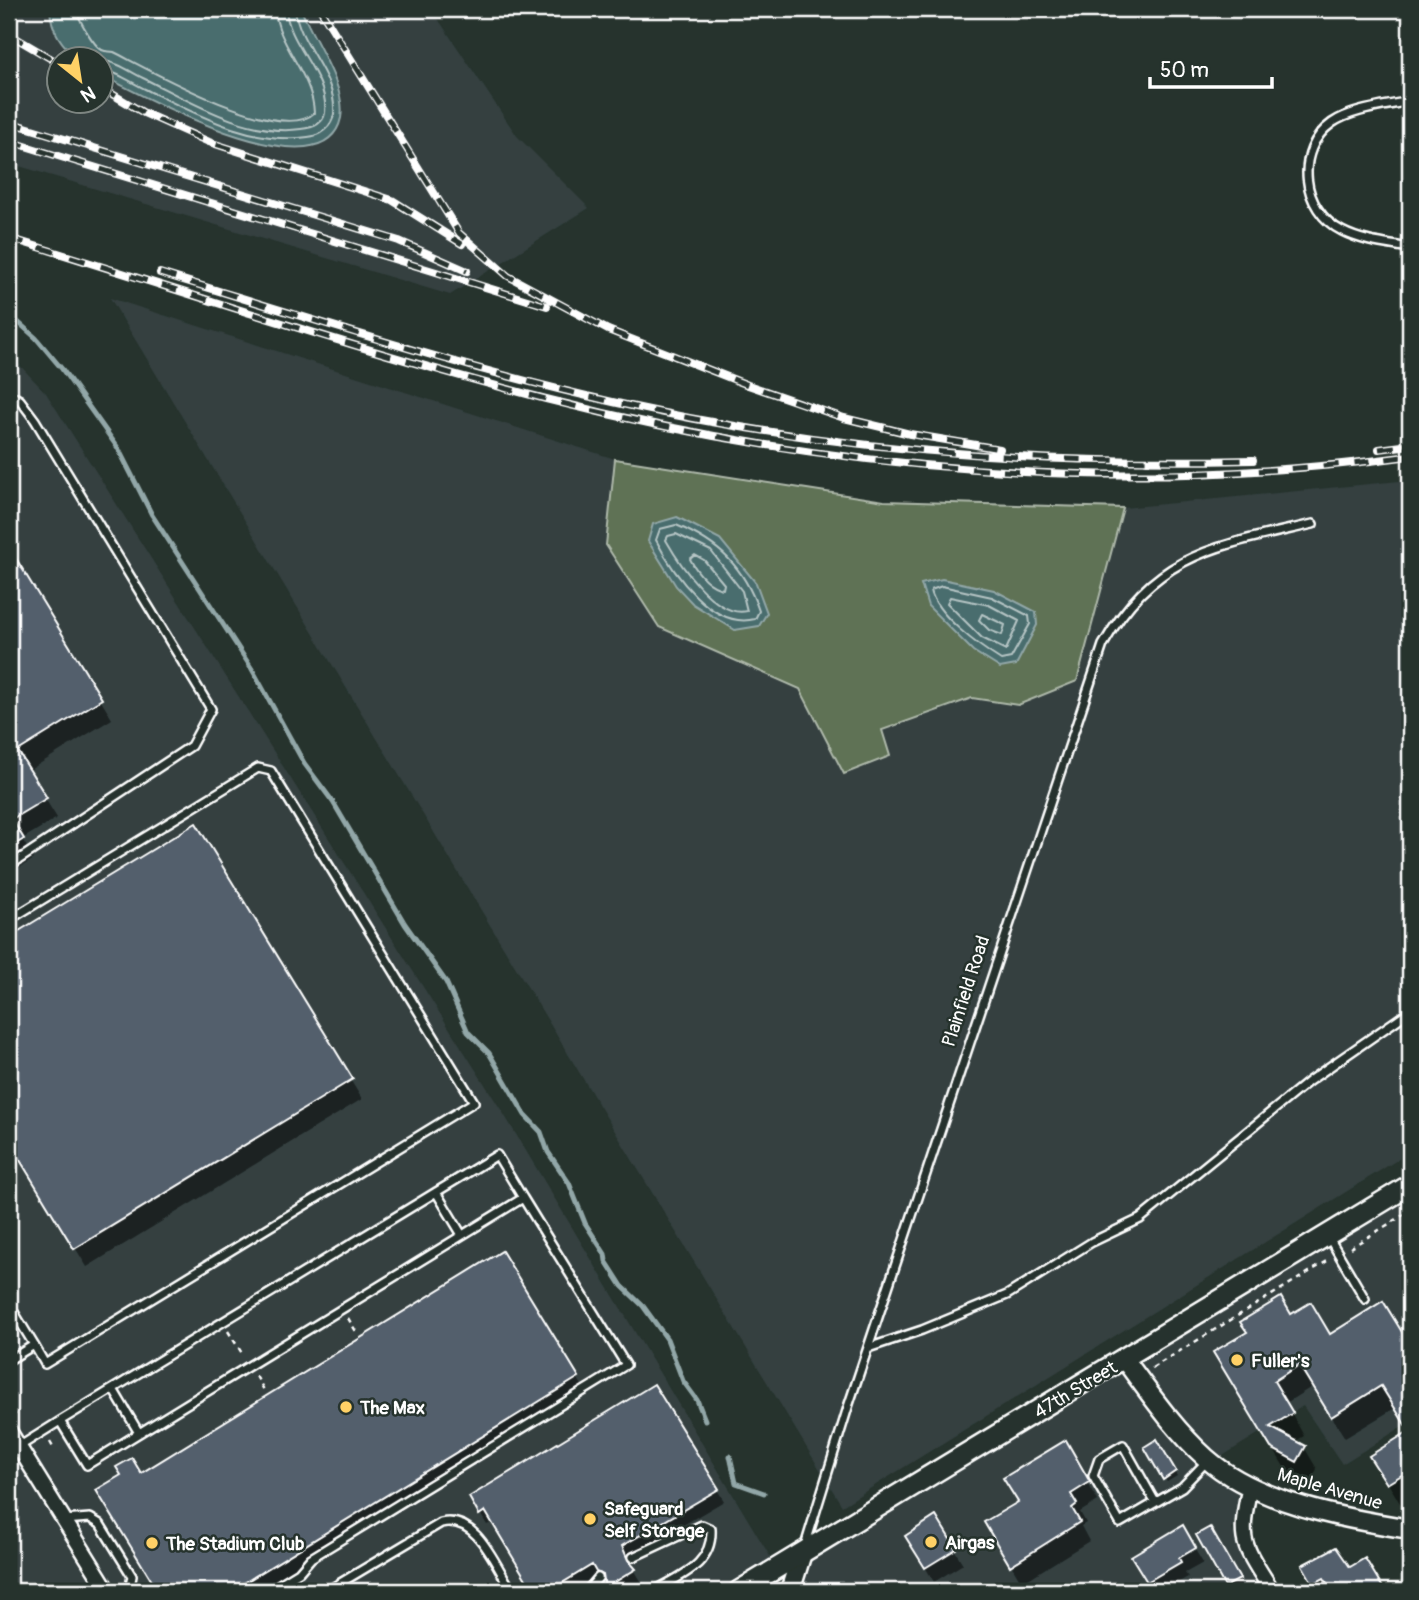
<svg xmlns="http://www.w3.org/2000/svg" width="1419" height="1600" font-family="Pangolin,sans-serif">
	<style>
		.built { fill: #344040; fill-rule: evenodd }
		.green { fill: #5e7255; stroke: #aeb8aa; stroke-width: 2 }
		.water { fill: #496d6e; stroke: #92a7a8; stroke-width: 2 }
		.shadow { fill: #0007 }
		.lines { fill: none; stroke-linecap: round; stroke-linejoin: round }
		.shore { stroke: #b6c5c5; stroke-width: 2 }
		.stream { stroke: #92a7a8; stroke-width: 5 }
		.building { fill: #535f6c; stroke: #fff; stroke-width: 2 }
		.service-casing { stroke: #fff; stroke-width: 12 }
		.minor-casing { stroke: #fff; stroke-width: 19 }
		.tertiary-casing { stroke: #fff; stroke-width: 23 }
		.secondary-casing { stroke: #fff; stroke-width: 24 }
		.path { stroke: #fff; stroke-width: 2.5; stroke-dasharray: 5 5; stroke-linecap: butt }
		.service { stroke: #26332d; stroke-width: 7 }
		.minor { stroke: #26332d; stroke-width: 14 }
		.tertiary { stroke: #26332d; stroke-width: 18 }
		.secondary { stroke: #26332d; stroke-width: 19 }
		.rail-casing { stroke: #fff; stroke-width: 8 }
		.rail { stroke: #26332d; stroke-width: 5; stroke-dasharray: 16; stroke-linecap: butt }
		.poi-dot { fill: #ffd166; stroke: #26332d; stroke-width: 2.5 }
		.labels { text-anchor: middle; stroke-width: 5; stroke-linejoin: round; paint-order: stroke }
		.street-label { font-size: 19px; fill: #fff; stroke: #26332d }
		.poi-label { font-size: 19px; font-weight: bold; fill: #fff; stroke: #26332d; text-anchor: start }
	</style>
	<rect width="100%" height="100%" fill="#26332d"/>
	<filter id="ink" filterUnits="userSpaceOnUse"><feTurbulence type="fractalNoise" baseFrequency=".0143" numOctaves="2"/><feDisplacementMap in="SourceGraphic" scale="14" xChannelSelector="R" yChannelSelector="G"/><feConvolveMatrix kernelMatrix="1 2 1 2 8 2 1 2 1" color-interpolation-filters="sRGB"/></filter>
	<g filter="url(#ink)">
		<!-- built -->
		<path class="built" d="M9,9H439L434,13L517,136L589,208L450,295L9,163ZM60,60H102V102H60Z
			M110,298L615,459L606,545L659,627L800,689L844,774L890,756L882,730L972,698L1018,705L1077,681L1123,508L1410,480V1152L842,1506Z
			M9,354L46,393L505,1116L774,1563L727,1591H9Z
			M1410,1192V1422L1342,1464L1303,1406L1216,1460L1210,1456L1133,1361Z
			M1124,1366L1244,1488L1232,1529L1242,1555L1264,1591H799L810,1555Z"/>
		<!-- green -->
		<path class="green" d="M615,459L884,501L1123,508L1077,681L1018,705L972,698L882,730L890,756L844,774L800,689L659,627L606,545Z"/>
		<!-- water -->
		<path class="water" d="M50,9H301C312,38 347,86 341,118C324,197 139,94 102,75V60L78,59C62,45 51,31 50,9Z
			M677,517L720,539L756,583L767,613L759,626L735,630L693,604L676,586L648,541L653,524Z
			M942,579L994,590L1036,612L1037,625L1016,665L1000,668L973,651L928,606L921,584Z"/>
		<!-- shadow -->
		<path class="shadow" d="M9,550L112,719L28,771L57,818L22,839L34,859L9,874Z
			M195,825L362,1099L87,1267L9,1140V940Z
			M501,1253L586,1392L262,1591H159L106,1505L140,1475Z
			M1382,1303L1410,1348V1431L1395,1408L1345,1438L1313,1386L1286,1403L1304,1436L1294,1442L1304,1447L1317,1469L1310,1483L1286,1470L1228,1375L1290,1316L1330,1336Z
			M654,1386L724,1501L627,1558L641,1581L624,1591H609L599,1576L574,1591H535L493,1522L487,1525L471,1498Z
			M1410,1433V1500L1401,1505L1372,1456Z
			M1157,1442L1177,1476L1167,1482L1146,1448Z
			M1065,1443L1098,1501L1080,1512L1086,1523L1081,1526L1089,1541L1022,1583L986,1523L1020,1503Z
			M936,1519L963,1564L934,1582L907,1536Z
			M1182,1528L1203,1563L1185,1573L1188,1577L1163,1591H1154L1134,1557Z
			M1209,1530L1243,1588L1238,1591H1230L1198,1536Z
			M1365,1560L1383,1591H1319L1304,1566L1350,1569Z"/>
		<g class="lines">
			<!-- shore -->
			<path class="shore" d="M77,9C77,18 94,46 102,50C106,52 110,51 114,52C150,70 281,145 314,113C313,74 277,46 275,9
				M102,61C116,61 132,73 145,79C191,102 248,137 301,129C311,128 323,125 325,113C329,75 288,45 286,9
				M102,70C116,71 132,83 145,89C196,114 251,145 308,137C320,136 332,127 334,114C337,74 299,46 295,9
				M676,525C719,543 744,567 759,611L755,619C712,630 673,573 656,540L660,529Z
				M676,534L711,551L742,591L747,611C716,619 679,563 666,540L668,536Z
				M695,555L704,560L724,584L723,589C708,586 697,572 690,559Z
				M942,586L992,597L1029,616L1030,624L1011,658L1001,660C980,647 935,614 931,590Z
				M950,597L989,605L1019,621L1006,650L982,638L947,603Z
				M982,614L1005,625L1002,635L989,630L979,620Z"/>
			<!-- stream -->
			<path class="stream" d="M9,314L36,338L62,369L118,448L152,515L252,669L304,763L333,802L405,924L446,982L468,1032L489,1053L525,1115L541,1132L548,1152L569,1183L585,1223L605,1254L606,1261L622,1286L643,1306L667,1339L683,1381L697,1400L705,1420
				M730,1456L736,1483L764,1493"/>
		</g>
		<!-- building -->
		<path class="building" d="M9,547L102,699L18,751L47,798L12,819L24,839L9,848Z
			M196,823L353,1079L74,1249L9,1142V937Z
			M502,1251L579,1377L231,1591H158L96,1490L121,1475L116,1467L132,1458L141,1473Z
			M1281,1297L1291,1314L1311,1302L1330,1334L1383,1301L1410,1345V1470L1387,1484L1369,1456L1409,1431L1381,1386L1331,1417L1299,1365L1274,1381L1293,1413L1270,1427L1306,1446L1297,1462L1271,1448L1213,1352L1247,1332L1240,1322Z
			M654,1384L719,1489L622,1546L628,1560L636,1569L605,1588L603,1575L596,1572L592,1565L549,1591H533L485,1511L479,1515L469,1497Z
			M1157,1439L1176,1471L1163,1480L1144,1447Z
			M1066,1440L1090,1482L1071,1494L1077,1504L1072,1508L1080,1522L1010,1566L984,1522L1018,1502L1003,1478Z
			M936,1516L956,1549L925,1568L905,1536Z
			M1183,1525L1196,1548L1179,1558L1181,1562L1147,1582L1131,1556Z
			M1210,1527L1240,1579L1225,1587L1196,1535Z
			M1336,1547L1350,1567L1365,1558L1385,1591H1332L1324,1578L1313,1584L1302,1565Z"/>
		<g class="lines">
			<!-- service casing -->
			<g class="service-casing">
				<path id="service" d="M1410,101C1387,106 1352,109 1332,123C1294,150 1301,210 1342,231C1363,242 1388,244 1410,248
					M9,394L20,400L35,420L211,709L191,746L9,866
					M9,920L258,768L271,771L474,1102L45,1364L34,1345L9,1360
					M436,1192L462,1235
					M1328,1236L1365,1299
					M9,1304L34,1345
					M868,1348L922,1330L1007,1295L1092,1242L1140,1219L1309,1081L1410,1011
					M113,1389L139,1433
					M9,1453L60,1421L497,1155L523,1198L87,1465L60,1421
					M1155,1502L1123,1445L1099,1459L1093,1476L1120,1523L1182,1487L1207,1461
					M64,1520L90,1518L100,1524L132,1576L129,1591
					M805,1546L848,1407L1103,645C1156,552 1217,546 1313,524
					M633,1557L702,1525L711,1529C713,1565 681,1575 654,1591
					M268,1591L299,1572L311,1558L626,1365L523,1198
					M327,1591L441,1523C477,1514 495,1565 512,1591
					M587,1591L598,1578"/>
			</g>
			<!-- minor casing -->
			<g class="minor-casing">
				<path id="minor" d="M9,1431L108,1591
					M1250,1485C1238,1544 1242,1542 1272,1591"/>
			</g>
			<!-- tertiary casing -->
			<g class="tertiary-casing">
				<path id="tertiary" d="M1125,1360C1150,1394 1174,1429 1206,1458C1257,1503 1345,1519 1410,1529
					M790,1591L802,1553"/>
			</g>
			<!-- secondary casing -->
			<g class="secondary-casing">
				<path id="secondary" d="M739,1591L1410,1185"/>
			</g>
			<!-- path -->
			<path class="path" d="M1350,1248L1410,1211
				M348,1318L357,1333
				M228,1331L243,1355
				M1152,1368L1329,1260
				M256,1376L264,1390
				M12,1416L18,1412
				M50,1442L54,1449"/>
			<!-- service -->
			<use href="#service" class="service"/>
			<!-- minor -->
			<use href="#minor" class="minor"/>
			<!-- tertiary -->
			<use href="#tertiary" class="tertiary"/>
			<!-- secondary -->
			<use href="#secondary" class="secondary"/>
			<!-- rail casing -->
			<g class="rail-casing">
				<path id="rail" d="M320,9L459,233L508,276L608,330L748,385L844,418L910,434L1000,449
					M9,34L60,64
					M102,88L144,113L209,142L392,200L462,244
					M9,122L399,241L467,271
					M9,141L547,306
					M9,238C188,292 366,353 546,399C826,471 1123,495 1410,456
					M160,273C341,328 525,389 712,422C894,455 1069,464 1253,460
					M1379,449L1410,445"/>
			</g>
			<!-- rail -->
			<use href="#rail" class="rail"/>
		</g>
	</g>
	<!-- markers -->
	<g class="poi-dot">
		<circle cx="1237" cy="1360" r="7"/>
		<circle cx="346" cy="1407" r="7"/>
		<circle cx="590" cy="1519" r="7"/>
		<circle cx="931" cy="1542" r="7"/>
		<circle cx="152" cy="1543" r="7"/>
	</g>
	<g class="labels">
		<!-- street labels -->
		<g class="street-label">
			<text transform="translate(965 991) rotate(-72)" y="7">Plainfield Road</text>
			<text transform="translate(1075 1389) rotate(-31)" y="7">47th Street</text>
			<text transform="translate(1330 1488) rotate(16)" y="7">Maple Avenue</text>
		</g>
		<!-- poi labels -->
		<g class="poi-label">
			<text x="1251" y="1367">Fuller's</text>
			<text x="360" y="1414">The Max</text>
			<text x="604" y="1515">Safeguard<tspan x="604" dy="22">Self Storage</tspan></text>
			<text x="945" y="1549">Airgas</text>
			<text x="166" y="1550">The Stadium Club</text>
		</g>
	</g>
	<!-- margin -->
	<rect width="1419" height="1600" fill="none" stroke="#26332d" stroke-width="35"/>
	<rect x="18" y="18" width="1384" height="1565" fill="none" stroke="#fff" stroke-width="2.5" filter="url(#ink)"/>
	<!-- north arrow -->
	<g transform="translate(80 80) rotate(150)"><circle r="33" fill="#26332d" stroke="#7d8581" stroke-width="2"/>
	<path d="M0-5L12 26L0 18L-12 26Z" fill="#ffd166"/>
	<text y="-10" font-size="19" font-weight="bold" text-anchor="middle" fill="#ffffff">N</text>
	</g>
	<!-- scale -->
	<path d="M1150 77v10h122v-10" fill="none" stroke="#ffffff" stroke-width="3.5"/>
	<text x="1160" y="77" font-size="21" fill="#ffffff" stroke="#26332d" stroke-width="5" paint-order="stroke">50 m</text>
</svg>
